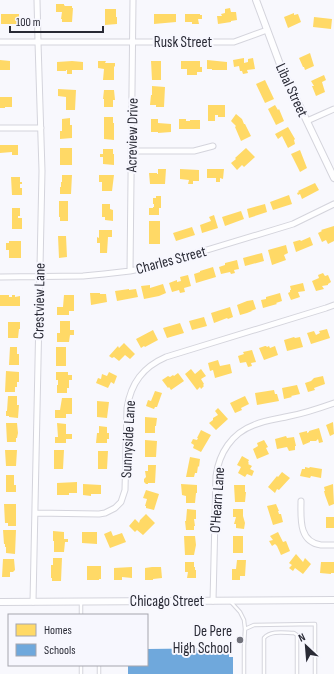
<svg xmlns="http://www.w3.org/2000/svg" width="334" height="674" font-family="'Sofia Sans Condensed',sans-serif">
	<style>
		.homes { fill: #ffd966 }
		.schools { fill: #6fa8dc }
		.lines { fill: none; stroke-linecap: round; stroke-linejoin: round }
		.service-casing { stroke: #d4d4dc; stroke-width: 4.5 }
		.minor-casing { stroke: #d4d4dc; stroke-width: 7 }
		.tertiary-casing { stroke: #d4d4dc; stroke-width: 8 }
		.service { stroke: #fefeff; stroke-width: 2.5 }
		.minor { stroke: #fefeff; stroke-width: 5 }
		.tertiary { stroke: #fefeff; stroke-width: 6 }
		.poi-dot { fill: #71727b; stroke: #f7f7fe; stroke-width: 1.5 }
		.labels { text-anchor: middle; stroke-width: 4; stroke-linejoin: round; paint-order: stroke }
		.street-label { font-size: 15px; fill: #292a35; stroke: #f7f7fe }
		.poi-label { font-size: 15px; fill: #292a35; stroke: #f7f7fe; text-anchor: end }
	</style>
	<rect width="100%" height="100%" fill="#f8f8fd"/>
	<!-- homes -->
	<path class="homes" d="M56,4H64V5L65,6H72V8H73L72,22H62V19H61L62,12H56Z
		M230,8L231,12H236L237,20L231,21V22L218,24L217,16H222L221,14L225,13V9Z
		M105,9H116V17H117V24L105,25Z
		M294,13V15L298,14L301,22L288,28L284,17Z
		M1,14H19V24H1Z
		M154,14H176V22L154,24Z
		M185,14H200V15H202V19H198L199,24H192V22H185Z
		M314,17L332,19L331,29L313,27Z
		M310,53L314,66L305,70L304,67H303L299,58Z
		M244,58V63L248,62V59L253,58L255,69L247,70L248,73L243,74L242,71H240L239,66L234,67L233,60Z
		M0,60L10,61V70H0Z
		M207,60L227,62V70H212V69H207Z
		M72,61L83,62V70H72V74H67V70H66V71H57V62Z
		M98,61H106L105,63H115V66L114,67V80H103L104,69L98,68Z
		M151,61H161V80H152Z
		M181,61H200V67H202V72H197V75H187V69H181Z
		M324,75L326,80L322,82L325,92L316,96L312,86H314L311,81Z
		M265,80L274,99L265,103L256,84Z
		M152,86L165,87L164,107H156V105H150L151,95H152Z
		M58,89L76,90L75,110H66V97L58,96Z
		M104,90H114L115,100H113V107H104V99H103Z
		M0,97H12V107H5V108H0Z
		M208,105H225V117H218V115H215V121H208Z
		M275,105L278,110L279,109L284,121L276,125L268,109Z
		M236,114L242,119L244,124H245L251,136L241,141L235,127L236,126L231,121Z
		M104,117H113V123H114V140L104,139Z
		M70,118V125H72V138L60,139V131H62V119Z
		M151,119H158V123L171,124V132L158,133V132H151Z
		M179,119H186V121H190V120H200V129H179Z
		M288,127L295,139L294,140L295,144L288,148L282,136L278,139L275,134Z
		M0,145H18V155H12V152L0,153Z
		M60,148H72V165H60Z
		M246,148L255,157L244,167L242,165L237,170L231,163L236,159L235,158Z
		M103,149H113V154H114V165L103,164V157H100V154H103Z
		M300,150L307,168L300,172L291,154Z
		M158,169H166L165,184H150L149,173H157V174H158Z
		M180,169L199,170V181H193V184H188L189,180L180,179Z
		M207,169H224L223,179L220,178V182H216V178H207Z
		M62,175H72L71,194H60V187H61V182H62Z
		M99,175H114L112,191H102V182H99Z
		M11,177H20V182H22V184H20V188H22V195H12Z
		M315,183L319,190L302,199L300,194L298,195L297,193L299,192L298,191Z
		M289,195L292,204L273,210L270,202Z
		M156,196H161V208H159V215H149V208H153V207H154V204H153V198H156Z
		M59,201H68V221H60V217H59Z
		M102,204H110V209L113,210V221L105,220V217H102Z
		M265,204L267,212L249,218L247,209Z
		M12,208H20V216H18V218H22V229H12Z
		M241,211L244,219L225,226L222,217Z
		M214,215L218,228L202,233L200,225L211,221L209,217Z
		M149,221H160V244H149Z
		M334,226V241L328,244L326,240L322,242L318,233L322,231L321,230Z
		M192,227L195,235L176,241L173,233Z
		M99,230H112V237H108L107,253H100V243H97V237L99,238Z
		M58,236H66L67,257L59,258Z
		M310,237L313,245L296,252L293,242L300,240L301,241Z
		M9,241H21V258H9V250H6V243H9Z
		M286,245L288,253L284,255L286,260L272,265L268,250Z
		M262,253L264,261L245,266L243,258Z
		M237,260L239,269L234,270L235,273L231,274L230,272L221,274L219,267L225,265V263Z
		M213,267L216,277L196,283L194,274L200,272V271Z
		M323,273L325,276L328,275L331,282L328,284V285L322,286L324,289L316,291L312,281L319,278L318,275Z
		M188,275L191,286L184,288L185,292L180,293L179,290L172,292L169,283L177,280V282L181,281L180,277Z
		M303,283L305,291L298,292L300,297L291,300L288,293L290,292V290H291L290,286Z
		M163,284L166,293L159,296L144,299L141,286L150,285V288Z
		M129,289V290L136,289L138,297L117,301L115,291Z
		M90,293H100V294H106L107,302L91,305Z
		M280,293L282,301L276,303L277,304L263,308L261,300L266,299V297Z
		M0,295H9V297H12V295H15V297L20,296V306H0Z
		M64,295H74V311H69V315H57V307H63Z
		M253,300L256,309L251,311H252L247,313L240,315L237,305L247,301Z
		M230,307L233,317L228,319L227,318L214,323L211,313Z
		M204,317L207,326L192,330L189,321Z
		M60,321H70V330H74V335H70L69,342H57V333H60Z
		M8,322H20V329H19L18,338H8Z
		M180,323L184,333L167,338L163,328Z
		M327,329L330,338L311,344L307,333L314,331L316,335L320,333L319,331Z
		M153,330L158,340L145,347L144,346L141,348L136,339Z
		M294,337L295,338L300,337L303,347L287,351L284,340Z
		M124,343L135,354L130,359L125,355L119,361L114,357L112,358L109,356L118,346L119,348Z
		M265,346H266L267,347L269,346L270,348L275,346L278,355L264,360L259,348Z
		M10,347H17V354H19V365H9Z
		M56,347H66V366H56Z
		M252,350L256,362L251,363L252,366L248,367L246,362L240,363L238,356L244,354L243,352Z
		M218,360L220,366L230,364L232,373L215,378L213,370L210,371L208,363Z
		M191,369L195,374L201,369L206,376L201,379L204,384L203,385L204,386L201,389L200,387L197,390L185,374Z
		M6,371L19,372V382H17V387H15V392H5Z
		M56,372H68V375H72V380H69V388H67V393H57V385H58V380H56Z
		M109,372L117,376L114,384L111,382L108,388L96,383L98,378L101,379L102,374L107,376Z
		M178,373L184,381L171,390L169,387L168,388L162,380L168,376L170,377L173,375L174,376Z
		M323,376L325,384L314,388L315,390L308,392L305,383L311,381L314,378Z
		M297,385L300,394L291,396L292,397L284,399L282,388Z
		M274,390L275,394H277L279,401L257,405L255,393Z
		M155,391L162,393L157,407H155L154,409L146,406L148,400L151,401Z
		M8,396H17V405H19L18,418L9,417V416H6V411H7Z
		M245,396L249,404L241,408L242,410L235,413L230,403Z
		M62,398H72V414H66V418H55V410H60Z
		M97,401L109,402L107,418L97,417Z
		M218,408L228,419L216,430L209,423L213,420V418L218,415L215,411Z
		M145,417L157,418L156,426H155V433H145Z
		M333,422L334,434L330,436L326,425Z
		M6,423H17L18,433L17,438H16V442H7Z
		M57,423L66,424V434H72V439H66V443H55V437H58Z
		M99,426L107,427V433H109V439H107V443H96L97,433H99Z
		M319,428L323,442L319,443L318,439L316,441H310V442L303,445L299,433L307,431V433L309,432V431Z
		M201,430L211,435L201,452L193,448L194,445L191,443L193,439L197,440L198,438H197Z
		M286,436L287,438L294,437L296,446H295V450L289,451L287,447L277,449L275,439Z
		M145,440L157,441L156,457H145Z
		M264,440L268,447L266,448L269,454L257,459L253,449L258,446L257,443Z
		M5,450H17L16,466H6Z
		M54,450H64L63,469H54Z
		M98,451H108L107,469H98Z
		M242,456L249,460L248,462L249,463L248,464L252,466L250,469L254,471L252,476L247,474L245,477L238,473L241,467L237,465Z
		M190,457L200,459L199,467L198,466L197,473H195L194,477H186Z
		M148,465H156L155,483H148V484H146L144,482V479L146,477L145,471H148Z
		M305,467L309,468L310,467L322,469L321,478L311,476L310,478L300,476L302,469H305Z
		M282,472L290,478L279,490L277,489L275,493L268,487L277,476L278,477Z
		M6,475H14V485H16V492H6Z
		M77,482V493H69V495H57V483Z
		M83,484L101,485V494H91V496L83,495Z
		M181,484L197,485V493H196L195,503H186V496L182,495Z
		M333,484L334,504L329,506L325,495L324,491H325L324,487Z
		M234,485H245V492H246L245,502H235Z
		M146,490L159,494L154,510L146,508V506H145L147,499L143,498Z
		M4,504H16V526H8V523H5Z
		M276,504L279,511H278L279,514H281L283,522L273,525L267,506Z
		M187,509L196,510V519H194L195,526H194V530H186L185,521H186Z
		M233,509H243V516L245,523L244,529L236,528V524H234L236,517H233Z
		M146,514L155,523L143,535L137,530L135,532L129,526L135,519L139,523L140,520Z
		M326,517H334V528H326Z
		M3,530H16L15,554L6,553V547H5V544H4Z
		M53,531L64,532V539H68V542H65L64,552H54V541H53Z
		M111,531L113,536L122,533L126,542L110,548L104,534Z
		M82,532H97V544L82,543Z
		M278,532L283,542L286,541L290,551L281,555L277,546L275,544L272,546L269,541L273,540L270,536Z
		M184,536H195L196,545L194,555H185Z
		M233,536H243V553H233Z
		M296,554L303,562L305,558L311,564L303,574L295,568L293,571L289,568L292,565L289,563Z
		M53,558H62L61,581H52V578H51V565H53Z
		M3,559H14L15,570L13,572H10V577H2Z
		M237,560H246L245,576H240V580H232V569H236Z
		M185,562H194V567H195V570H196V578H187L188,572H185Z
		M321,562H334V573H331V574L320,573Z
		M87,566H101V579H99V580H87Z
		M132,567V578L122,577V580H114V568Z
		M152,567H161L162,578L153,579V580H145V568Z"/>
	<!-- schools -->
	<path class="schools" d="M229,648V657H233V674H128V665H147V649Z"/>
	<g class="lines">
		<!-- service casing -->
		<g class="service-casing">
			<path id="service" d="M230,601L240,612L244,620L245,629L244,646V674
				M81,602V615
				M245,629L254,625L315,624V674
				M81,674V665
				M99,674V665
				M264,674V638C271,630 285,633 294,633L297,635V674"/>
		</g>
		<!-- minor casing -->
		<g class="minor-casing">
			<path id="minor" d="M0,42H234L267,30
				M307,121L334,109
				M0,128H41
				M132,151H194L213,146
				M130,271L133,0
				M0,277L83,276L104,274L130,271L154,266L293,224L334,204
				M301,501C301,517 298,542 321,545C325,545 330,545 334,545
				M35,513L99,514L105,513L115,508L121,502L125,490L127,408C131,383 143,367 166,357L326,308L334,305
				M213,601L216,476C219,453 232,433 254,425C266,420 278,419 290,416C305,413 320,408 334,403
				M33,602L42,171L38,42L37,0"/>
		</g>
		<!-- tertiary casing -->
		<g class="tertiary-casing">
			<path id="tertiary" d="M256,0L281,67L334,178
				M0,602L334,600"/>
		</g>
		<!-- service -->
		<use href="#service" class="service"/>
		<!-- minor -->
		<use href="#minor" class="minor"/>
		<!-- tertiary -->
		<use href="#tertiary" class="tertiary"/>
	</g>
	<!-- markers -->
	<circle class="poi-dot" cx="240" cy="640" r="4"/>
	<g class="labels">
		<!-- street labels -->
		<g class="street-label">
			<text x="183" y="47">Rusk Street</text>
			<text transform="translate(292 90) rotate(65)" y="5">Libal Street</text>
			<text transform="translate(132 135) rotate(-89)" y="5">Acreview Drive</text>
			<text transform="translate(171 260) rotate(-15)" y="5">Charles Street</text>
			<text transform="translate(39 301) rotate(-89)" y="5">Crestview Lane</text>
			<text transform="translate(128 439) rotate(-87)" y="5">Sunnyside Lane</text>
			<text transform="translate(217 500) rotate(-86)" y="5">O'Hearn Lane</text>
			<text x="167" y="606">Chicago Street</text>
		</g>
		<!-- poi labels -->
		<g class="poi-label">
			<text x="232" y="636">De Pere<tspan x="232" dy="17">High School</tspan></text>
		</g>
	</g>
	<!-- legend -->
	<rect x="8" y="614" width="140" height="52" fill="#f7f7fe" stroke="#a5a5ae"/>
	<rect x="16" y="624" width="20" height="12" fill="#ffd966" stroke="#a5a5ae"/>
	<text x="44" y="634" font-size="12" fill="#292a35">Homes</text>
	<rect x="16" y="644" width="20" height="12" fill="#6fa8dc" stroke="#a5a5ae"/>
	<text x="44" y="654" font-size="12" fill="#292a35">Schools</text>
	<!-- north arrow -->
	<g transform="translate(306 646) rotate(334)" stroke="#f7f7fe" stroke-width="3" paint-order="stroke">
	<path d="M0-3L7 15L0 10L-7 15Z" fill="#292a35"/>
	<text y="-6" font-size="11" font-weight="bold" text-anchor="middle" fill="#292a35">N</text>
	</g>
	<!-- scale -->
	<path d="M10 26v6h93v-6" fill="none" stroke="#292a35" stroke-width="2"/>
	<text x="16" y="26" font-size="12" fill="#292a35" stroke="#f7f7fe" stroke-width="3" paint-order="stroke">100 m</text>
</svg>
